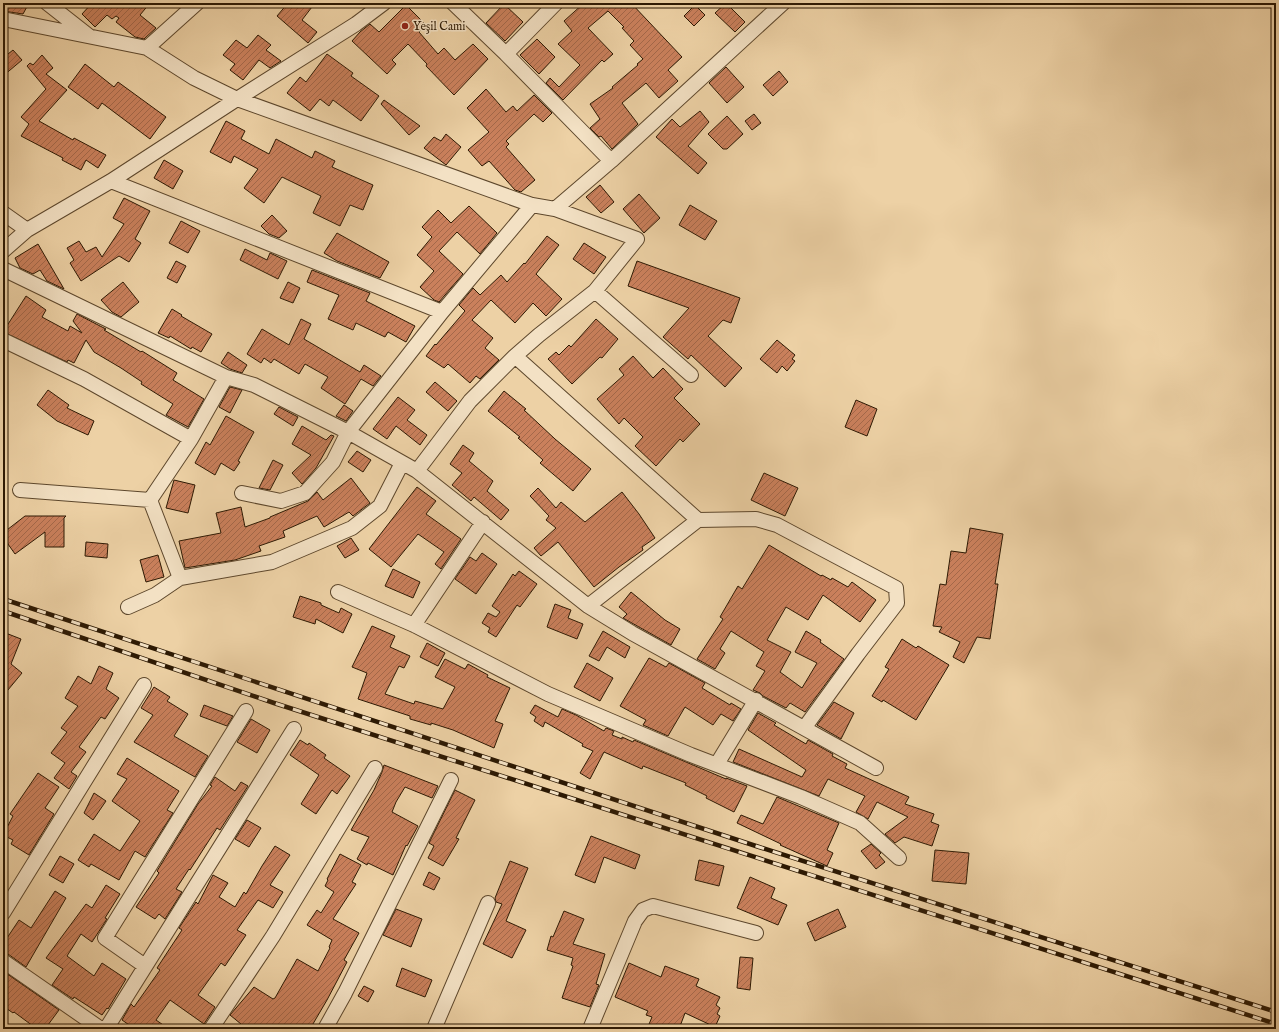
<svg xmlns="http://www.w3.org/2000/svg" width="1279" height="1032" font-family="'IM FELL English',serif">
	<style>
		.building { fill: url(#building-hatch); stroke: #2d1903 }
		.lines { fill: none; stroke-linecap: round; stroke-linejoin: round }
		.street-casing { stroke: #5d472c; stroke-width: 16 }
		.street { stroke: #f3e1c4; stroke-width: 14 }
		.rail-casing { stroke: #2d1903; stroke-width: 4.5 }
		.rail { stroke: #f3e1c4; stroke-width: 3; stroke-dasharray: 9; stroke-linecap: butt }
		.poi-dot { fill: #8f2418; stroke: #f3e1c4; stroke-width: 1.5 }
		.labels { text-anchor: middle; stroke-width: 3; stroke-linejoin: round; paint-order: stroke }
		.poi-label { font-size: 12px; fill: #2d1903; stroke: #f3e1c4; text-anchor: start }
	</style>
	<defs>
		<pattern id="building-hatch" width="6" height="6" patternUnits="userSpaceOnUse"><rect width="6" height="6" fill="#ca805c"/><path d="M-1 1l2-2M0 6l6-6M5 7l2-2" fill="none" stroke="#a4684a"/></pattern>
	</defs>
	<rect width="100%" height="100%" fill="#edd1a5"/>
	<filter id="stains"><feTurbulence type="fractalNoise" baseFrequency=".005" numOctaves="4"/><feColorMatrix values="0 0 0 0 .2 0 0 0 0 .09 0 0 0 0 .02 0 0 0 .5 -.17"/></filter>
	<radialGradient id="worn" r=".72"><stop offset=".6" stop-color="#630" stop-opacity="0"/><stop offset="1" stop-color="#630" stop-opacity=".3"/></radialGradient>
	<!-- building -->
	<path class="building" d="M3,3H29L23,14L3,11Z
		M92,3H150L140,15L156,28L144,39L135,37L116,22L119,18L116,16L112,19L107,15L95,27L82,14Z
		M288,3H315L302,20L317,32L308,43L277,16Z
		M584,3H631L682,57L668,70L678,81L659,98L646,83L622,103L638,124L612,149L601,136L599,137L590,128L600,119L590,104L613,88L612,87L638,65L637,64L643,59L630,45L634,41L622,28L624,27L608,11L588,28L613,54L604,62L602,60L563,100L546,83L550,78L559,87L580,65L558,44L572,31L564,21Z
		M726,3L745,22L735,32L715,13Z
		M504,4L523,22L505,41L486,23Z
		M406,5L426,25L419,32L438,54L444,48L455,60L473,44L488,59L454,95L426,66L427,64L408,44L392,60L396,64L387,74L352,41L360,32L370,24L379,32Z
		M695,5L705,15L694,26L684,16Z
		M258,35L271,45L266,50L281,61L270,68L259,60L243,80L230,70L235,64L223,55L236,40L247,48Z
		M537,39L555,57L539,74L520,55Z
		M13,50L22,60L3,76V58Z
		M327,54L353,73L351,76L379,96L361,121L333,100L329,106L320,99L310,111L287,93L300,77L306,82Z
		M42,55L53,68L46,74L67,90L39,121L73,140L74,138L106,155L98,168L86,160L81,170L62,160L63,158L21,136L29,124L21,117L46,89L27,66L30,63L33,65Z
		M85,64L114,87L118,82L166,117L150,139L102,103L98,109L68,87Z
		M726,67L744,87L727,103L709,83Z
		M779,71L788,82L773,96L763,85Z
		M486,89L506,112L513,106L517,111L534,95L552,113L543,122L534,114L506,141L509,144L506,147L535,180L521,192L515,190L489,161L482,166L468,150L489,132L467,108Z
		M384,100L420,126L409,135L381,104Z
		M700,111L709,122L688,146L707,163L698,174L656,137L672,119L680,127Z
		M754,114L761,123L752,130L745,121Z
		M727,116L743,134L727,149H723L708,134Z
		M226,121L245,131L241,139L269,154L276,139L312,158L315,151L335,161L332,167L373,185L363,210L350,205L340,226L313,213L321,196L282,177L264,203L244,188L258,169L234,156L231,163L210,152Z
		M446,134L461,147L446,165L424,148L434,137L441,141Z
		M164,160L183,171L173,189L154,178Z
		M600,185L614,202L601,213L586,197Z
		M639,194L660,218L644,233L623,209Z
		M124,198L150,211L135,239L141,243L129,262L119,256L81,281L70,263L74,260L67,248L79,241L86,252L96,247L102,257L124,224L113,218Z
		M690,205L717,221L705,240L679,225Z
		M469,206L497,233L480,254L457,232L439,251L463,274L439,302L434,300L420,287L434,271L417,255L432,237L422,227L438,210L451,223Z
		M272,215L287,231L279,238L269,234L261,226Z
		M181,221L200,231L188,253L169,243Z
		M337,233L389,262L380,278L337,261L324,253Z
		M547,236L559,245L536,274L562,299L546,316L533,303L515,323L491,300L472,320L493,338L485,348L499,360L480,379L476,376L470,383L448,364L444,368L426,356L435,344L436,345L465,311L459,305L473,288L480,295L501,275L507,282L524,263L525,264Z
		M584,243L606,257L594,274L573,259Z
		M38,244L64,289L47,281L40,270L33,274L20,268L15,258Z
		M245,249L267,260L270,253L287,261L278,279L240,260Z
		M176,261L186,266L177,283L167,278Z
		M637,261L740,298L731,323L723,320L708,336L742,368L725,387L691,355L688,359L663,337L689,308L628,286Z
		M312,270L370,293L366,301L415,326L406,342L388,332L385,337L356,323L353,330L328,319L339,295L307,282Z
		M123,282L139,302L121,317L112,312L101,300Z
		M288,282L300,288L293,303L280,298Z
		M26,296L46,310L42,317L68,331L70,326L82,333L73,321L77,314L100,326L106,329L104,330L141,352L142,351L177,373L173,380L204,399L188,427L166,415L173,404L141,384L142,382L121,368L94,352L86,340L74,363L68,360L67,362L3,332Z
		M172,309L182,315L181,316L212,334L201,352L192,347L191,349L170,336L169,338L158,333Z
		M301,319L311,324L304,339L360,372L364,365L381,376L373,386L361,379L345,404L321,388L328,377L305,364L299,374L274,359L271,363L264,358L261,363L247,354L262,329L289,345Z
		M596,319L618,339L602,358L600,357L572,384L548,359L556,352L559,355L569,345L571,347Z
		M777,340L795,355L792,359L795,361L787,371L782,366L777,373L760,359Z
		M228,352L247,365L242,373L230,369L221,363Z
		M633,356L653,378L663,368L683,389L674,398L700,424L683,442L680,439L656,466L635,446L643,437L624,418L619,424L597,399L624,375L619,369Z
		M435,382L457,401L448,411L426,392Z
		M230,387L242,390L230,413L219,407Z
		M48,390L69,405L67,408L94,421L88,435L57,421L37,405Z
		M504,391L526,409L524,410L555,439L591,469L573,491L540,463L543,460L518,438L520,437L488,411Z
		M398,397L415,410L407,420L427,435L420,445L396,426L387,439L373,429Z
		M856,400L877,409L867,436L845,427Z
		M344,405L353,411L346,421L336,416Z
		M279,407L298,417L293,426L274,414Z
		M226,416L254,432L238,461L240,462L234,471L221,463L215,475L195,463L206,442L210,445Z
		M302,426L326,440L331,435L334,436L316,468L302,484L292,473L311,455L292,444Z
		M463,445L474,453L469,461L493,481L487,491L509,510L501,520L474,497L471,501L452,485L462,473L450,464Z
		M357,451L371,460L363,472L348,462Z
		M273,460L283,465L270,490L259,488Z
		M764,473L798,488L785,516L751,500Z
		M351,478L370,503L353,516L349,512L324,527L317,516L283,531L285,537L259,546L261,551L235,560L185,568L179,541L221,533L216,513L241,507L245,527L270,518V517L308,501L317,492L323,500Z
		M174,480L195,485L188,513L166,508Z
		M417,487L436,501L426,514L461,539L441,569L435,564L444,552L418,534L391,567L369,549Z
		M538,488L556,508L561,502L585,522L622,492L639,514L655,538L642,547L643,550L619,567L594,587L558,542L541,556L534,548L556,528L546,520L549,516L530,496Z
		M25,516H66L64,518V547H45V532L15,554L3,537V533Z
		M970,528L1003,534L995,584H998L990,639L977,637L964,663L953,657L960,642L939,632L942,627L933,626L940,584L946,585L951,551L966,553Z
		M351,538L359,550L345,558L337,546Z
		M86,542L108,544L107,558L85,556Z
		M769,545L821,576L822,575L831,580L832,578L848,587L852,582L876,600L860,622L823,595L808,620L786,607L767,640L791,652L780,672L802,688L817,663L795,652L806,631L821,640L820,642L844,659L805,712L790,703L786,708L763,696L760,693L753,690L765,671L756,666L764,652L731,631L720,649L725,653L715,669L697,659L723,619L720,617L738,586L742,589Z
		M482,553L497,564L476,594L455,579L470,557L476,561Z
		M158,555L164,577L146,582L140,560Z
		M393,569L420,582L413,598L385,586Z
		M519,571L537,584L520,607L517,605L496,637L488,632L490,628L482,623L488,613L496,617L500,612L492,606L513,574L515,576Z
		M631,592L665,620L680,629L671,645L623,618L627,614L619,607Z
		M300,596L321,603V605L339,613L341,608L352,614L343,633L316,619L315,624L293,617Z
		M555,604L571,610L568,618L583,624L577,639L547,627Z
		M372,626L395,636L390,647L410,656L404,668L399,666L385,694L414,704L415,701L443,709L455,687L435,677L445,659L465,669L468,664L488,675L487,677L510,688L495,721L503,724L494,748L453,730L431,723V725L410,719V716L358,699L367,673L352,667Z
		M603,631L630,647L625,658L607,647L599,661L589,656Z
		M3,632L21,639L11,664L22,673L3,696Z
		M902,639L916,648L918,646L949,665L916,720L883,700L882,702L872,696L889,669L885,667Z
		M427,643L445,653L438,666L420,657Z
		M649,658L666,667L669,663L705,683L702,688L730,705L731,703L741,709L733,721L721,714L713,725L685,707L668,736L643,725L646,720L620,706Z
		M587,663L613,678L600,701L574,687Z
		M99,666L113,673L106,689L119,698L105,719L101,717L79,747L86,752L71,772L77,776L69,789L54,778L65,763L51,753L67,732L61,728L78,706L65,698L78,676L91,684Z
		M154,687L170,697L167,701L188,714L174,736L208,756L195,777L134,742L153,715L141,708Z
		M834,702L854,713L841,739L817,725Z
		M204,705L233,716L227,726L200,716Z
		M535,705L558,717L562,709L576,715L604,731L606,728L614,731L612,735L622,739V737L633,742L634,740L726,779V778L747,786L734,812L706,798L707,796L685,785L686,783L643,766L642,769L604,752L590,779L580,773L593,751L582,746L583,744L545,722L543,727L534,721L536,717L530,713Z
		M758,713L776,723L774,725L806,744L808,740L833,754L832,756L847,764L845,768L909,797L905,804L934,814L931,822L939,825L932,846L904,837L895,843L885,834L908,817L877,802L868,819L856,812L865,796L828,779L819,796L733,762L739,749L802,777L806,770L748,730Z
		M251,719L270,730L257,753L237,742Z
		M300,740L308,745L309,743L326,755L324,758L350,776L337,794L332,790L316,814L301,804L319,775L290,755Z
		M127,758L179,791L167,810L173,813L145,857L135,851L119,880L91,864L89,867L78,860L94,834L120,851L140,821L112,801L127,779L117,774Z
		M384,765L438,786L432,798L405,787L396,802L392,812L418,826L407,846L406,845L393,875L368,863L367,865L357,859L369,837L351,830L374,790L382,772Z
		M38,773L59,787L45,808L54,814L29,855L11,844L13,840L3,835L13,816L10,814Z
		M215,777L235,791L241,782L248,786L220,830L217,828L190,870L189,869L176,889L182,892L165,919L159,914L155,919L136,907L159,873L157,871L198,804L212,786L210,785Z
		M455,790L475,800L456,838L459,839L443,866L428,858L434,846L429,843Z
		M94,793L106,801L93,820L84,813Z
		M777,797L839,823L827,850L833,853L827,866L780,845L781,844L737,823L741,815L763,824Z
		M247,820L261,828L249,847L235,839Z
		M591,836L640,855L635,869L604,857L595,883L575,875Z
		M871,844L881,853L879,855L885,862L876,869L861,851Z
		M275,846L290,855L270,885L283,892L273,908L258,900L237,930L246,935L225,966L221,963L198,995L215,1007L204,1024L170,1000L156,1020L169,1029H135L122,1020L131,1004L134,1007L160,970L157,968L182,930L179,928L196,902L198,904L213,875L228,883L219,897L235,907L244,892L246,894L262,866Z
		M935,850L969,853L966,884L932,881Z
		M340,854L361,865L352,882L356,884L333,919L359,933L344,960L347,962L327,1000L310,1029H247L230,1015L254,987L273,999L275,998L297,959L318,971L330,948L329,947L332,940L307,925L317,910L321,913L334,892L325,886L328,880L327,879Z
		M60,856L74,864L63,883L49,875Z
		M699,860L724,866L719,886L695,880Z
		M510,861L528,868L506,921L526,930L512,958L483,944L502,904L496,902L495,898Z
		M429,872L440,878L434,890L423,885Z
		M750,877L775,888L771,898L787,905L778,925L737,908Z
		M106,885L120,894L105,918L107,919L92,942L81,934L67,956L94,976L102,963L126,979L108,1009L107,1008L102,1015L74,997L73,999L52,985L63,969L46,958L86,904L92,908Z
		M55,891L66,898L26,967L8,954L3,953V944L19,920L31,928Z
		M396,909L422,919L411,947L383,935Z
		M838,909L846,927L815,941L807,923Z
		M564,911L584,919L573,944L605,954L596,984L599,985L590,1007L562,998L573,966L571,965L573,958L547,950L551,936L553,937Z
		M740,957L753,958L750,990L737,988Z
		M629,963L661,977L665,966L699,979L696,986L720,997L716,1005L720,1008L717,1014L720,1016L715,1027L685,1013L679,1029H647L652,1017L646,1015L648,1011L615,997Z
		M402,968L432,980L425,997L396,986Z
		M3,971L59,1010L45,1029H37L14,1012L13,1013L3,1006Z
		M364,986L374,991L368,1002L358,996Z"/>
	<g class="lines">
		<!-- street casing -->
		<g class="street-casing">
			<path id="street" d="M47,3L89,36
				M453,3L506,54
				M556,3L506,54L611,161
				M3,19L147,48L194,78L237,99L532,205L555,209L637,239L595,291L539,335L515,356L470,401L417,471
				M147,48L197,3
				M111,181L442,312L532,205
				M555,209L611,161L783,3
				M3,213L27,230
				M3,251L27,230L111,181L237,99L356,24L384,3
				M3,269L226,377L254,385L348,432L417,471L588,606L632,633L876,768
				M595,291L691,375
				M3,340L84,379L191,439
				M515,356L698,520L756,519L777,525L896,588L897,603L858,654L805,727
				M20,490L150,500
				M242,493L281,501L305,493L333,462L348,432L442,312
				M180,578L272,562L352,528L380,506L402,463
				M338,592L414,625L548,694L691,755L801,797L860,823L899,858
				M588,606L698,520
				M128,607L155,595L180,578L150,500L191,439L226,377
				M414,625L483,522
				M717,764L756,700
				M3,913L144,685
				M3,961L101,1029
				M145,966L105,938L246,711
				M106,1029L294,729
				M211,1029L273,936L375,768
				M325,1029L345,993L451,780
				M434,1029L488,903
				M590,1029L635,921L643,910L653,906L756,933"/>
		</g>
		<!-- street -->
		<use href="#street" class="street"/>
		<!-- rail casing -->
		<g class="rail-casing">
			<path id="rail" d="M3,599L759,847L1276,1012
				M3,611L274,703L1276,1024"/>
		</g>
		<!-- rail -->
		<use href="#rail" class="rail"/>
	</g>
	<!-- markers -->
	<circle class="poi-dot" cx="405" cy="26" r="4"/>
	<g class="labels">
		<!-- poi labels -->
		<g class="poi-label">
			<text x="413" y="30">Yeşil Cami</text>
		</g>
	</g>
	<!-- margin -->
	<rect width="1279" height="1032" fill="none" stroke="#edd1a5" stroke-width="16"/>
	<rect x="4" y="4" width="1271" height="1024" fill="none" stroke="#2d1903" stroke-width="2"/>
	<rect x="8" y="8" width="1263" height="1016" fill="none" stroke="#2d1903"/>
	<rect width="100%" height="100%" filter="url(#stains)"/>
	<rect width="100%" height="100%" fill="url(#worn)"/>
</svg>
